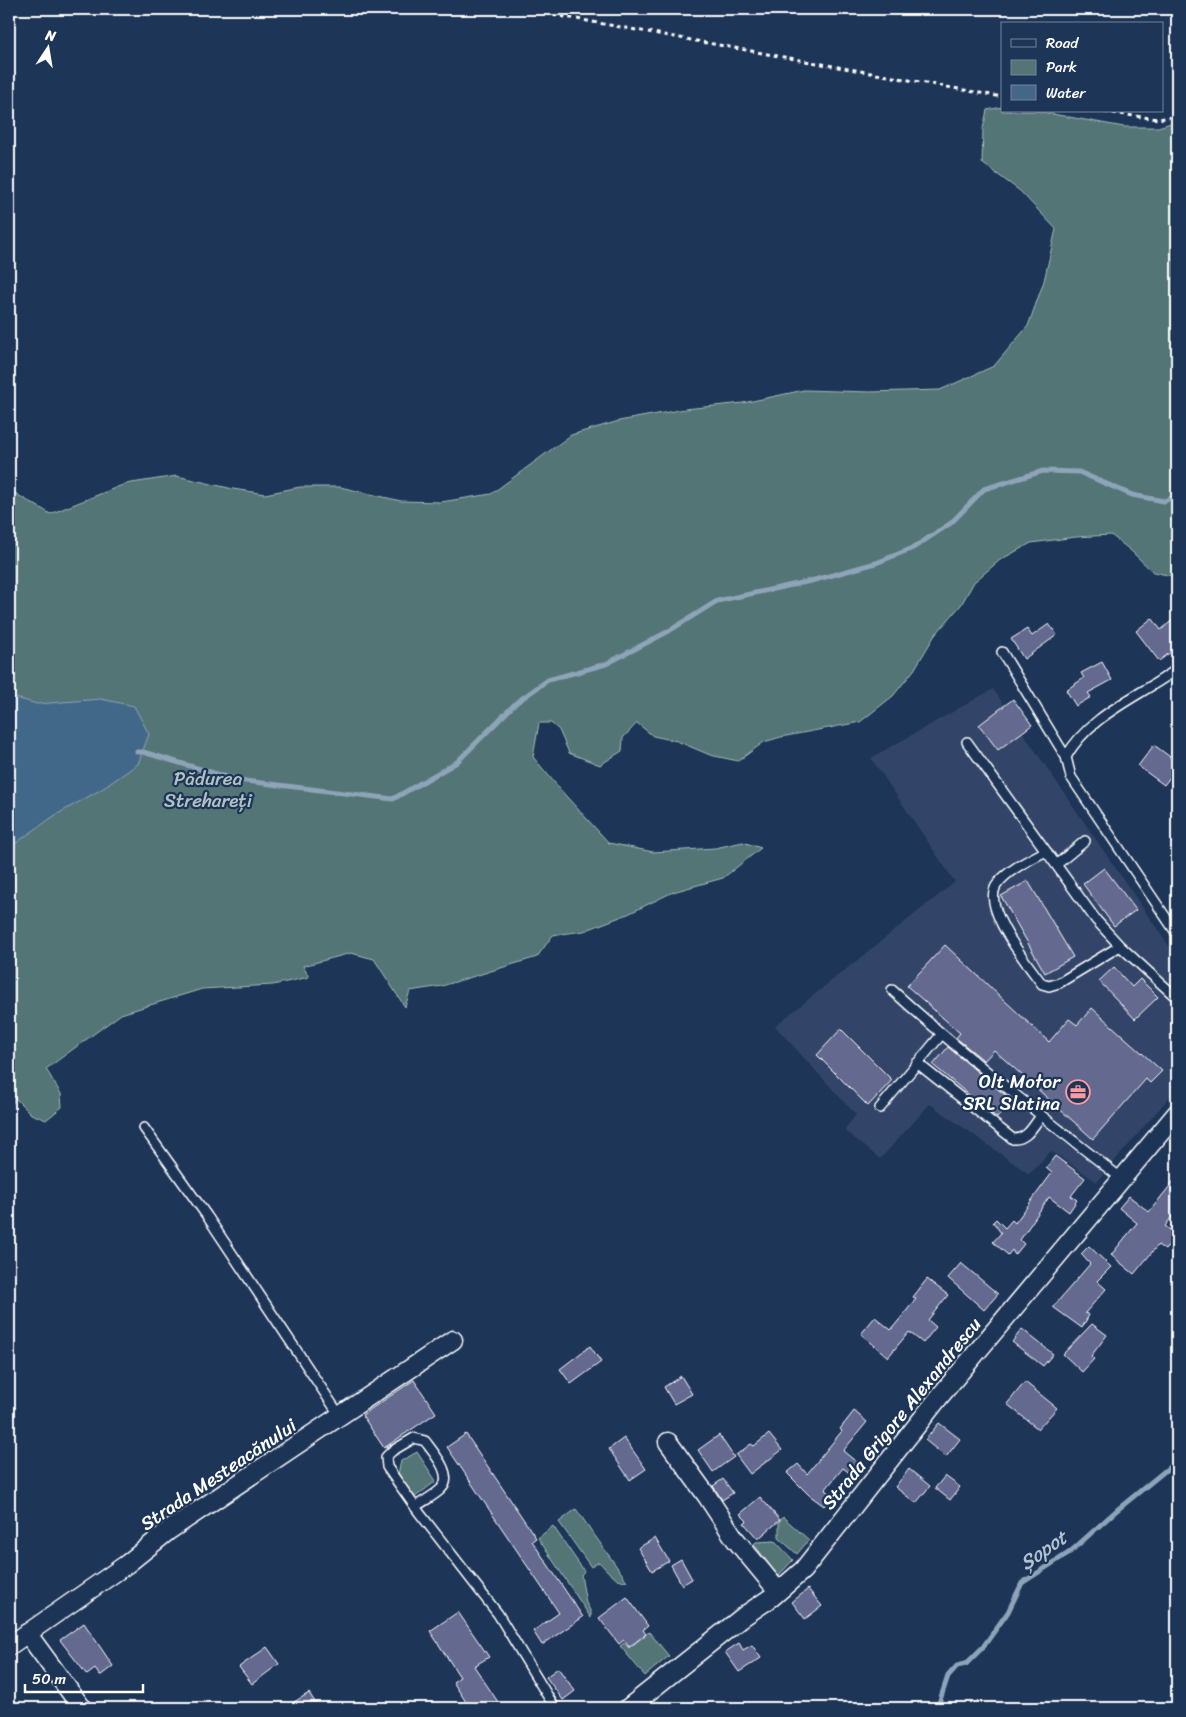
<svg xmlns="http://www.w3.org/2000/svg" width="1186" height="1717" font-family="Sriracha,sans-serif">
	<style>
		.built { fill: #324568 }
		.green { fill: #537576; stroke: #a9baba }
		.water { fill: #426789; stroke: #8ea4b8 }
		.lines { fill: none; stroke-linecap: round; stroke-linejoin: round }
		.stream { stroke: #8ea4b8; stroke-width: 5 }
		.building { fill: #63698f; stroke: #fff }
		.service-casing { stroke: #fff; stroke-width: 12 }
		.minor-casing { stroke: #fff; stroke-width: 21 }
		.path { stroke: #fff; stroke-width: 3; stroke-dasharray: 4 4; stroke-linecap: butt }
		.service { stroke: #1d3557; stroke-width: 9 }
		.minor { stroke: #1d3557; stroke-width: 18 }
		.labels { text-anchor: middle; stroke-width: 4.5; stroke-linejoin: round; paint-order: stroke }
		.park-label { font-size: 19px; fill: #b2c1c1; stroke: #1d3557 }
		.poi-label { font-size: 19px; fill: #fff; stroke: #1d3557; text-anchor: end }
		.street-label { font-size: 19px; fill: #fff; stroke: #1d3557 }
		.water-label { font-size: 20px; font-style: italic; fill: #b3c2d0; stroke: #1d3557 }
	</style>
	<rect width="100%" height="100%" fill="#1d3557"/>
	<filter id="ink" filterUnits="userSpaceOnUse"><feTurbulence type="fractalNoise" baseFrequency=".02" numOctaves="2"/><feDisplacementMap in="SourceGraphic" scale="10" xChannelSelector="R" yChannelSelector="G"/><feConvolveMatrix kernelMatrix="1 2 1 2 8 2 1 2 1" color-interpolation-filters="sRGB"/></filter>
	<g filter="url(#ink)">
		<!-- built -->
		<path class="built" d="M993,689L1177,958V1088L1097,1182L1051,1151L1029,1174L930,1104L880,1159L844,1130L856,1115L775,1026L955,882L871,758Z"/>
		<!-- green -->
		<path class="green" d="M1002,107V111H1036L1124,127H1158L1177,121V577L1153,572L1130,550L1111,535L1076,537L1031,543L1000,560L974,582L961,605L935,635L914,670L893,696L860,722L781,737L764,742L738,761L710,755L677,741L653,736L637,723L623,738L622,751L600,765L569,753L559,730L551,723H539L533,757L565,795L609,843L653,852L715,848L743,842L761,848L723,878L673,892L628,914L584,931L553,935L537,957L442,986L410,991L405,1007L374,959L351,953L303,966L309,977L273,985L202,989L121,1014L46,1069L61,1094L62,1107L46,1120L31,1114L15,1098L9,1111V488C21,499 36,504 50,514L125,484L177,476L233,489L265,494L300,487H340L401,501L441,502L491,494L571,435L619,421L685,409L743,403L804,390L870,392L940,390L994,366L1028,326L1044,281L1056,229L1020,191L982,163L983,129L987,110Z
			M417,1452L436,1481L414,1498L398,1474L401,1461Z
			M576,1509L627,1581C614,1581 607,1570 599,1562L591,1567L559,1522Z
			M783,1517L809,1540L797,1554L779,1538V1522Z
			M553,1526L584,1571L581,1575L586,1603L591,1612V1618L538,1538Z
			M775,1541L793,1560L778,1576L754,1544L756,1542Z
			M649,1632L669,1656L645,1676L620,1646L624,1643L629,1648Z"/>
		<!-- water -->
		<path class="water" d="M9,696L37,704L101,699L134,706L149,734L138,764L102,789L54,816L9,848Z"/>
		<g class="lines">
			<!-- stream -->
			<path class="stream" d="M137,752H143L237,780L393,799L457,762L517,702L548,680L606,664L669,631L717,601L811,581L876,563L913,548L951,523L984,489L1043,471L1079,472L1132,495L1164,501L1177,496
				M935,1708L939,1703L948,1676L957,1666L966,1664L983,1647L1008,1612L1022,1583L1070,1552L1117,1510L1177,1461"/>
		</g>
		<!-- building -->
		<path class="building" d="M1177,616V639L1172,644L1176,648L1159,661L1136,631L1152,618L1161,630Z
			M1049,624L1057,635L1024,659L1011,639L1027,629L1032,636Z
			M1102,662L1112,680L1088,693L1091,697L1076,706L1066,690L1084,678L1081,673Z
			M1013,699L1032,725L998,750L979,725Z
			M1154,745L1177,762V768L1164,785L1138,766Z
			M1104,868L1136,910L1114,926L1083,884Z
			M1028,881L1073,957L1045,973L1001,896Z
			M945,945L1049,1042L1069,1019L1077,1025L1092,1008L1162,1071L1150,1083L1146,1079L1093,1139L994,1050L984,1061L981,1058L956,1038L960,1033L907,986Z
			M1114,967L1132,987L1140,979L1158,997L1135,1019L1099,981Z
			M841,1029L892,1080L868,1106L817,1055Z
			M948,1047L1012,1101L997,1118L933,1065Z
			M1055,1156L1085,1178L1071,1196L1077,1200L1069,1212L1049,1197L1020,1240L1024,1244L1015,1255L1012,1250L1008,1255L993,1242L1001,1233L993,1222L996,1219L1005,1228L1012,1220L1015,1223L1052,1173L1046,1168Z
			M1177,1177V1210L1165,1226L1177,1235L1165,1250L1158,1245L1134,1274L1111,1255L1137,1223L1119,1208L1129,1196L1149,1212Z
			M1089,1246L1111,1267L1097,1281L1106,1289L1085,1313L1089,1315L1082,1328L1053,1307L1090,1264L1081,1254Z
			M961,1263L998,1294L984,1310L948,1278Z
			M927,1279L948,1295L928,1320L936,1327L923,1343L909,1332L888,1357L861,1334L875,1317L891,1330L916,1299L913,1297Z
			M1092,1324L1107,1335L1091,1356L1094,1359L1082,1372L1063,1354Z
			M1022,1329L1053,1354L1043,1366L1012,1342Z
			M590,1346L601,1362L571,1384L560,1369Z
			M681,1376L692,1394L674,1404L664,1387Z
			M414,1380L436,1413L384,1448L362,1415Z
			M1025,1382L1057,1408L1038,1429L1007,1404Z
			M854,1411L867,1422L843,1451L859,1464L851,1474L843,1468L825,1490L833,1496L824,1506L809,1495L787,1473L798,1464L807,1474L842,1431L840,1429Z
			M939,1423L960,1439L946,1457L925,1440Z
			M466,1434L536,1538L532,1541L583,1617L542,1645L533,1631L559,1613L447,1447Z
			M769,1434L782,1450L750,1474L736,1455L751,1444L754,1446Z
			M719,1435L734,1457L713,1472L698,1450Z
			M624,1438L646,1469L630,1480L609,1449Z
			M909,1469L930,1486L916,1503L895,1487Z
			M945,1476L960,1487L950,1500L935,1488Z
			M723,1479L733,1493L722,1500L713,1486Z
			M760,1497L780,1520L758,1539L744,1523L747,1521L740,1514Z
			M655,1538L669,1561L652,1571L638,1548Z
			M681,1559L692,1579L682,1585L671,1565Z
			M808,1589L822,1606L805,1619L792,1602Z
			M627,1597L648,1626L643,1630L646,1634L629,1647L624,1640L619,1644L599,1618Z
			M458,1612L489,1657L474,1666L502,1708H470L453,1682L460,1677L430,1631Z
			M84,1623L113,1666L100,1676L95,1669L87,1675L60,1640Z
			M739,1643L743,1650L752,1645L761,1658L739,1672L725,1652Z
			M267,1647L279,1664L252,1684L239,1667Z
			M558,1668L575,1691L563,1700L546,1677Z
			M309,1693L319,1708H284Z"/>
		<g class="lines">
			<!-- service casing -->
			<g class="service-casing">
				<path id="service" d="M1002,652L1066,757
					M1177,669C1139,697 1090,714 1066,757L1071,777L1177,934
					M967,742L1096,920L1120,946L1177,998
					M1046,851C1031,859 1005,871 996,886C982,909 1029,966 1042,984L1049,986L1059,983L1120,946
					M1056,865L1085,841
					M892,990C966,1057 1044,1118 1122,1179
					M917,1063L1013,1139C1027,1140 1033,1126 1041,1116
					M880,1108L941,1035
					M144,1128L207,1216L340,1416
					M415,1507C423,1501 434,1496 441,1489C455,1476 433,1452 425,1441L414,1438L392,1451L386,1457L387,1467L418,1511L498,1614L555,1708"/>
			</g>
			<!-- minor casing -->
			<g class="minor-casing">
				<path id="minor" d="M668,1442L707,1496L735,1539L778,1591
					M27,1633L82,1708
					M9,1646L127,1564L168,1531L453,1340
					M628,1708L744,1616L772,1597L803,1570L940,1396L1177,1113"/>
			</g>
			<!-- path -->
			<path class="path" d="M522,9L1002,97
				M1097,111L1158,119L1177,116"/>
			<!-- service -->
			<use href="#service" class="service"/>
			<!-- minor -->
			<use href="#minor" class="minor"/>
		</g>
	</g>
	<!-- icons -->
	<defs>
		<g id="office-ring" transform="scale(1.25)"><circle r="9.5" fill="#1d3557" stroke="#ff9aa2" stroke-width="1.5"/><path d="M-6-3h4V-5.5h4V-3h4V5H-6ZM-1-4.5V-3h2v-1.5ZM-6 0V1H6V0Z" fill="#ff9aa2"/></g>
	</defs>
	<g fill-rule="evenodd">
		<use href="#office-ring" x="1078" y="1092"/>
	</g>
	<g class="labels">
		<!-- park labels -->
		<g class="park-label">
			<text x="208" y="785">Pădurea<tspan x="208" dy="22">Strehareți</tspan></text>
		</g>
		<!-- poi labels -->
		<g class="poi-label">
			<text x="1060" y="1088">Olt Motor<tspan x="1060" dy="22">SRL Slatina</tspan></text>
		</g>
		<!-- street labels -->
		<g class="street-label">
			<text transform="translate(901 1413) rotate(-51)" y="7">Strada Grigore Alexandrescu</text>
			<text transform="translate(218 1474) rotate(-34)" y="7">Strada Mesteacănului</text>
		</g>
		<!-- water labels -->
		<g class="water-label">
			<text transform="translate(1043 1550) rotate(-35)" y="7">Șopot</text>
		</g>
	</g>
	<!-- margin -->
	<rect width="1186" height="1717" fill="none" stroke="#1d3557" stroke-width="30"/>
	<rect x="15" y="15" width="1156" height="1687" fill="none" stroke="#fff" stroke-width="2" filter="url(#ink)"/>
	<!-- legend -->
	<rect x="1001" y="22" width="162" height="90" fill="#1d3557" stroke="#77869a"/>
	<rect x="1011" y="39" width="25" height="8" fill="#1d3557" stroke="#77869a"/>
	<text x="1046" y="48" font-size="15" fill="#ffffff">Road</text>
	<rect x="1011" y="60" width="25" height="15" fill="#537576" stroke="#77869a"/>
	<text x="1046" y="72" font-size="15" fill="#ffffff">Park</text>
	<rect x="1011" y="85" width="25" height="15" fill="#426789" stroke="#77869a"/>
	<text x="1046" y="98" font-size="15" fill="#ffffff">Water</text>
	<!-- north arrow -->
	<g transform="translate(48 48) rotate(12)" stroke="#1d3557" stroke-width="4" paint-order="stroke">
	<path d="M0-4L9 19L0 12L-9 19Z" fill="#ffffff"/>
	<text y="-8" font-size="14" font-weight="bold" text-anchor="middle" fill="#ffffff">N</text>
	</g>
	<!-- scale -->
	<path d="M25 1684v8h118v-8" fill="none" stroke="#ffffff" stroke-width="2.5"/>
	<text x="32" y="1684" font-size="15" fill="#ffffff" stroke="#1d3557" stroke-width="4" paint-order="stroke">50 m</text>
</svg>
